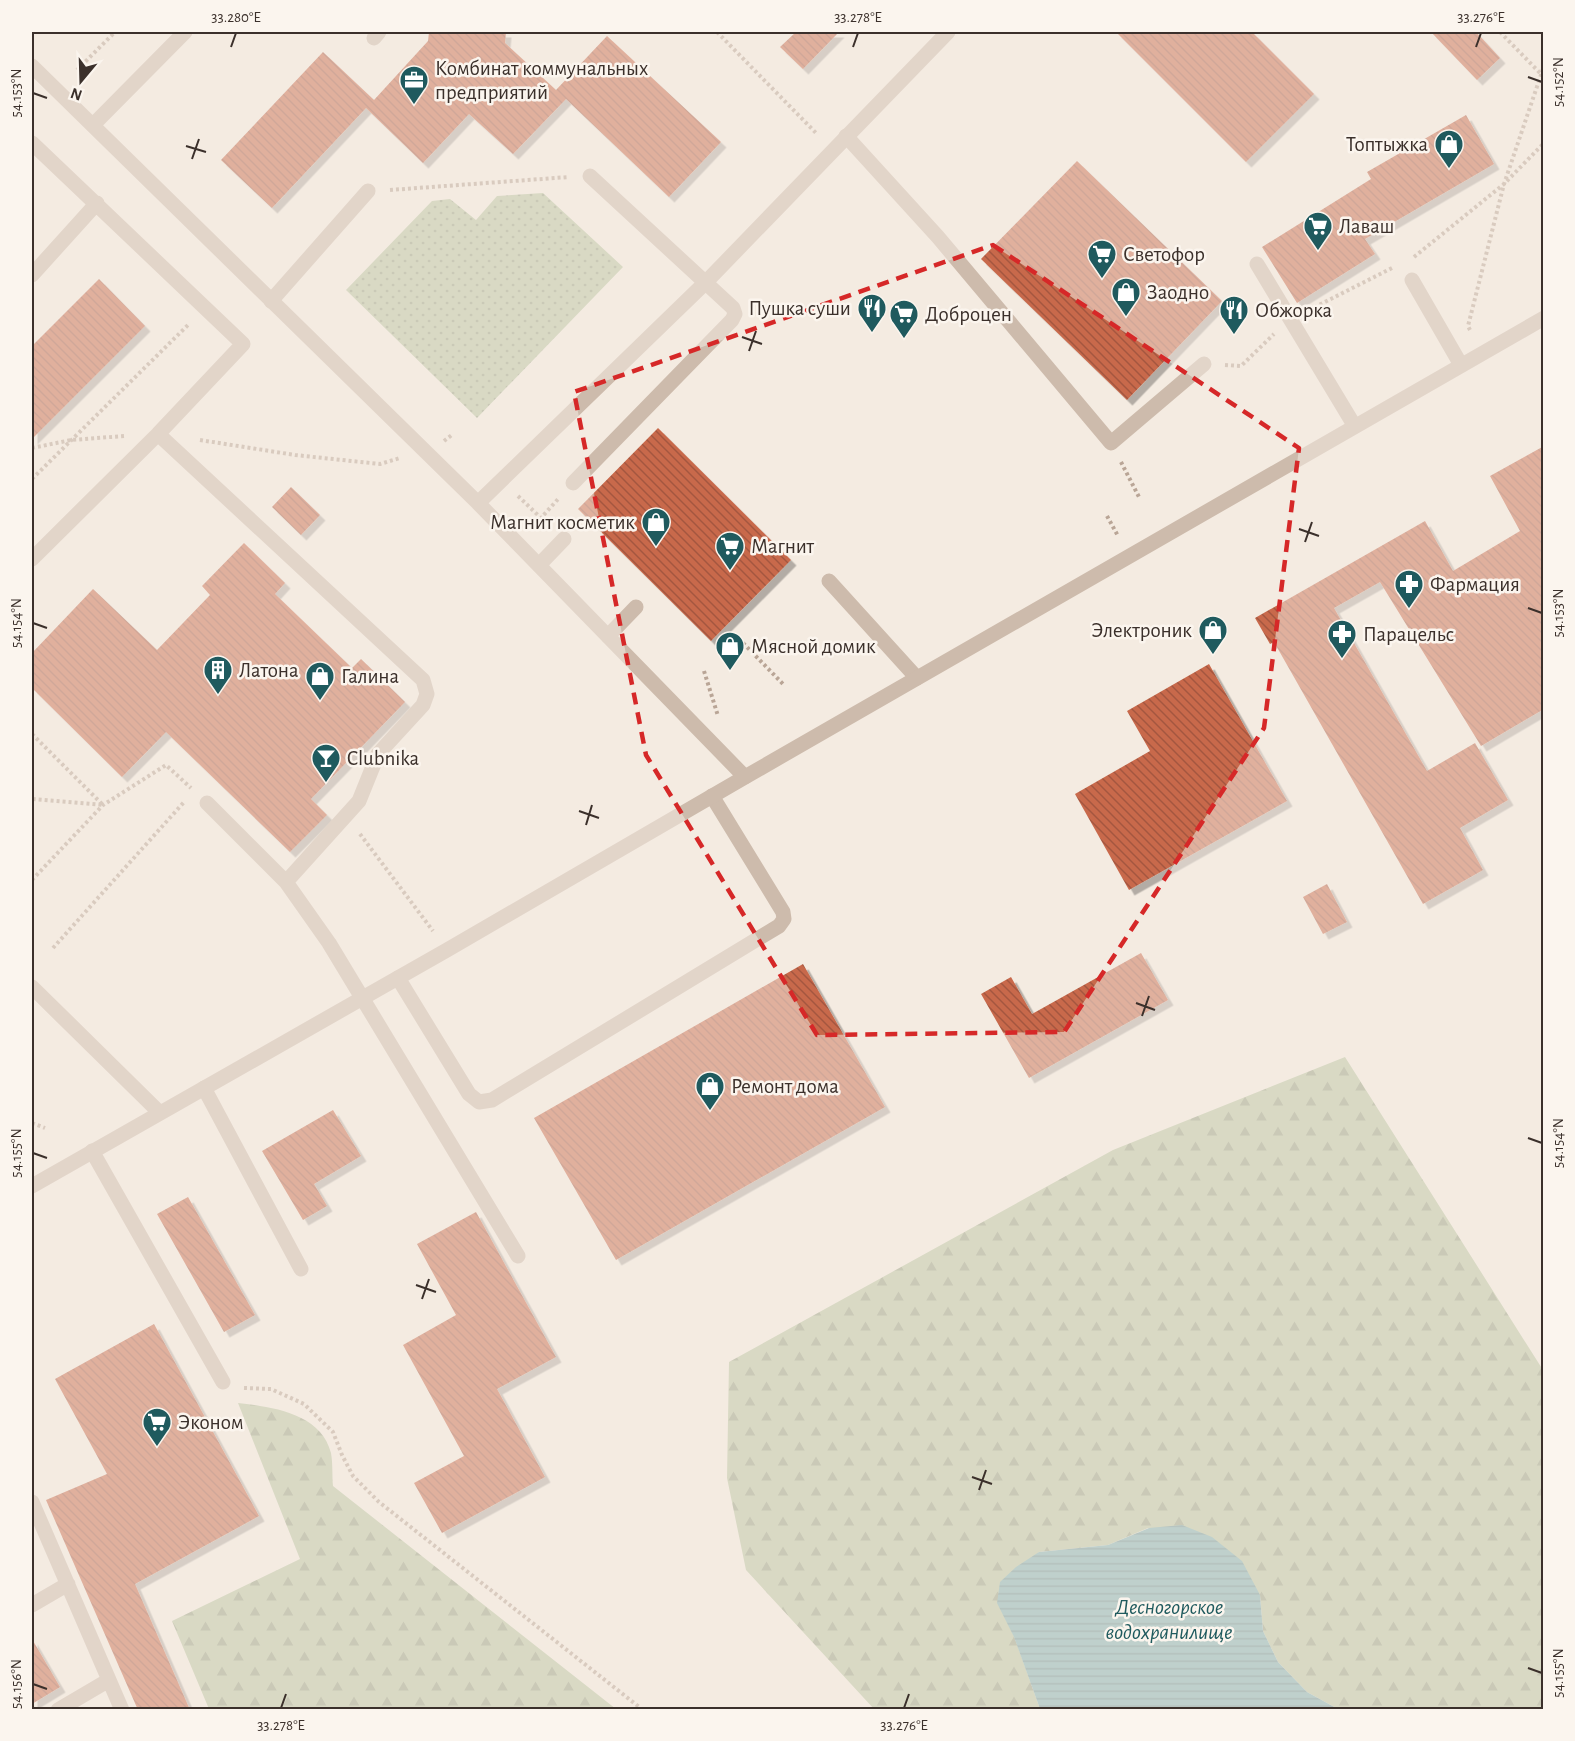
<svg xmlns="http://www.w3.org/2000/svg" width="1575" height="1741" font-family="'Alegreya Sans',sans-serif">
	<style>
		.forest { fill: url(#forest-firs) }
		.park { fill: url(#park-dots) }
		.water { fill: url(#water-rules) }
		.building { fill: url(#building-back-hatch); filter: url(#shadow) }
		.lines { fill: none; stroke-linecap: round; stroke-linejoin: round }
		.path { stroke: #b9a596; stroke-width: 4; stroke-dasharray: 3 3; stroke-linecap: butt }
		.service { stroke: #cdbbac; stroke-width: 15 }
		.minor { stroke: #cdbbac; stroke-width: 15 }
		.tertiary { stroke: #cdbbac; stroke-width: 15 }
		.marked { fill: none; stroke: #d62828; stroke-width: 4.5; stroke-dasharray: 12 8; stroke-linejoin: round }
		.ticks { fill: none; stroke: #3b302b; stroke-width: 2 }
		.labels { text-anchor: middle; stroke-width: 5; stroke-linejoin: round; paint-order: stroke }
		.poi-label { font-size: 21px; fill: #3b302b; stroke: #fbf5ee; text-anchor: start }
		.water-label { font-size: 22px; font-style: italic; fill: #1f5a5e; stroke: #fbf5ee }
		.neatline { fill: none; stroke: #3b302b; stroke-width: 2 }
		.ticks-label { font-size: 15px; text-anchor: middle; fill: #3b302b }
	</style>
	<defs>
		<pattern id="forest-firs" width="22" height="20" patternUnits="userSpaceOnUse" patternTransform="scale(1.5)"><rect width="22" height="20" fill="#b8c4a0"/><path d="M5 1l3.5 6h-7zM16 11l3.5 6h-7z" fill="#97a083"/></pattern>
		<pattern id="park-dots" width="8" height="8" patternUnits="userSpaceOnUse" patternTransform="scale(1.5)"><rect width="8" height="8" fill="#b8c4a0"/><path d="M2 2h.1M6 6h.1" fill="none" stroke="#97a083" stroke-width="1.8" stroke-linecap="round"/></pattern>
		<pattern id="water-rules" width="6" height="5" patternUnits="userSpaceOnUse" patternTransform="scale(1.5)"><rect width="6" height="5" fill="#7fb0b2"/><path d="M0 2.5h6" fill="none" stroke="#699091"/></pattern>
		<pattern id="building-back-hatch" width="6" height="6" patternUnits="userSpaceOnUse" patternTransform="scale(1.5)"><rect width="6" height="6" fill="#c8694b"/><path d="M-1 5l2 2M0 0l6 6M5-1l2 2" fill="none" stroke="#a4573f"/></pattern>
		<filter id="shadow"><feDropShadow dx="5.5" dy="5.5" stdDeviation="0" flood-color="#0004"/></filter>
	</defs>
	<rect width="100%" height="100%" fill="#f4ebe1"/>
	<!-- forest -->
	<path class="forest" d="M1345,1057L1543,1370V1709H1338L1307,1692L1278,1662L1263,1631L1260,1595L1148,1528L1108,1545L1039,1552L998,1603L1014,1636L1040,1709H874L746,1570L727,1478L729,1362L1113,1150Z
		M238,1403C272,1407 321,1413 331,1453C333,1464 332,1476 333,1486L616,1709H209L172,1621L300,1559Z"/>
	<!-- park -->
	<path class="park" d="M543,193L623,267L477,418L346,290L432,201L450,199L476,220L497,196Z"/>
	<!-- water -->
	<path class="water" d="M1182,1525L1212,1537L1242,1561L1260,1595L1263,1631L1278,1662L1307,1692L1338,1709H1040L1014,1637L997,1603L1000,1582L1016,1567L1039,1552L1108,1545L1149,1528Z"/>
	<!-- building -->
	<path class="building" d="M429,32H506L505,43L556,90L607,36L721,142L669,197L566,99L513,154L469,114L423,163L366,108L272,208L221,160L323,52L374,100L428,41Z
		M796,32H839L803,69L780,47Z
		M1116,32H1252L1314,94L1246,162Z
		M1431,32H1476L1500,58L1477,80Z
		M1466,115L1494,164L1365,239L1375,254L1297,303L1262,247L1371,179L1367,172Z
		M1077,161L1222,301L1127,400L981,259Z
		M99,279L145,326L32,439V346Z
		M658,428L791,560L711,641L578,509Z
		M1544,446V709L1481,746L1380,582L1334,608L1427,771L1475,743L1508,800L1460,828L1483,870L1423,904L1274,642L1270,644L1255,618L1425,521L1453,571L1520,531L1490,476Z
		M291,487L320,515L301,535L272,507Z
		M244,543L285,583L275,594L352,668L361,659L405,702L311,799L327,815L290,852L166,732L122,777L32,688V653L93,589L157,650L210,595L202,586Z
		M1209,664L1287,801L1129,890L1075,794L1150,751L1127,711Z
		M1327,884L1347,922L1323,934L1303,897Z
		M1141,953L1168,1000L1029,1078L981,994L1011,977L1032,1014Z
		M803,964L885,1107L616,1260L534,1118Z
		M333,1110L361,1156L314,1184L327,1206L303,1220L262,1151Z
		M188,1197L255,1315L224,1332L157,1214Z
		M476,1212L556,1357L497,1389L545,1477L442,1533L414,1483L464,1456L403,1345L456,1315L417,1244Z
		M154,1324L259,1516L135,1584L190,1710H138L46,1500L107,1474L55,1379Z
		M32,1639L60,1687L32,1704Z"/>
	<g class="lines">
		<!-- path -->
		<path class="path" d="M717,32L816,133
			M1500,32L1540,73H1544
			M77,70L115,32
			M390,190L569,177
			M1414,257L1504,184L1544,143
			M1309,310L1394,267
			M1470,330L1468,326L1504,184L1544,66
			M1225,365L1241,366L1274,334
			M200,440L295,455L380,464L400,458
			M444,441L453,434
			M32,448L71,440L124,436
			M1121,462L1140,499
			M32,479L189,324
			M518,496L541,518L559,498
			M1107,516L1118,536
			M743,643L784,685
			M704,671L718,716
			M32,734L103,805L32,799
			M360,834L433,931
			M32,880L103,805L166,765L191,788
			M53,948L185,801
			M32,1123L45,1128
			M244,1388L271,1389L304,1404L333,1432L342,1455L353,1476L379,1502L643,1710"/>
		<!-- service -->
		<path class="service" d="M374,38L379,32
			M93,125L185,32
			M846,136L938,237L1111,443L1204,364
			M32,143L243,344L158,434L32,559
			M1257,264L1354,425
			M32,275L97,203
			M1412,280L1461,365
			M271,301L368,191
			M158,434L423,680L427,694L423,705L378,754L359,801L286,882
			M573,483L732,320L735,314L733,308L590,176
			M539,565L564,539
			M829,581L917,678
			M608,636L636,607
			M207,803L286,882L329,943L518,1256
			M398,978L469,1094L479,1102L492,1100L779,926L784,919L783,912L712,796
			M204,1088L301,1269
			M92,1151L223,1382
			M32,1502L122,1710
			M32,1605L68,1584
			M58,1710L109,1680"/>
		<!-- minor -->
		<path class="minor" d="M32,66L478,503L745,777
			M478,503L706,282L948,32"/>
		<!-- tertiary -->
		<path class="tertiary" d="M32,987L160,1113
			M32,1186L447,950L745,777L1544,318"/>
	</g>
	<!-- marked area -->
	<path d="M0 0H1575V1741H0ZM993,245L1299,448L1264,728L1064,1032L817,1035L646,755L574,392Z" fill="#f4ebe1" fill-opacity=".55" fill-rule="evenodd"/>
	<path class="marked" d="M993,245L1299,448L1264,728L1064,1032L817,1035L646,755L574,392Z"/>
	<!-- ticks -->
	<path class="ticks" d="M231,47L236,33M853,47L858,33M1476,47L1481,33M1528,77L1542,82M33,93L47,98M186,146L206,152M192,159L199,139M742,337L762,344M749,351L756,331M1299,529L1319,536M1305,542L1312,522M1528,608L1542,613M33,623L47,628M579,811L599,818M586,825L592,805M1136,1003L1155,1010M1142,1016L1149,996M1528,1138L1542,1143M33,1153L47,1158M416,1285L436,1292M422,1299L429,1279M972,1477L992,1484M979,1490L986,1470M1528,1668L1542,1673M33,1684L47,1689M281,1708L286,1694M904,1708L909,1694"/>
	<!-- icons -->
	<defs>
		<g id="office-pin" transform="scale(1.5)"><path d="M0 17L-7.5 6A9.5 9.5 0 1 1 7.5 6Z" fill="#1f5a5e" stroke="#fbf5ee"/><path d="M-6-3h4V-5.5h4V-3h4V5H-6ZM-1-4.5V-3h2v-1.5ZM-6 0V1H6V0Z" fill="#fff"/></g>
		<g id="shop-pin" transform="scale(1.5)"><path d="M0 17L-7.5 6A9.5 9.5 0 1 1 7.5 6Z" fill="#1f5a5e" stroke="#fbf5ee"/><path d="M-5-2.5h2.3a2.7 3.5 0 0 1 5.4 0H5L5.5 6h-11ZM-1.5-2.5h3a1.5 2.3 0 0 0-3 0Z" fill="#fff"/></g>
		<g id="supermarket-pin" transform="scale(1.5)"><path d="M0 17L-7.5 6A9.5 9.5 0 1 1 7.5 6Z" fill="#1f5a5e" stroke="#fbf5ee"/><path d="M-6-5.5h2.5l.6 2H6L4.5 2H-2.5L-4.4-4H-6ZM-1.5 3.2a1.3 1.3 0 1 0 .1 0ZM3 3.2a1.3 1.3 0 1 0 .1 0Z" fill="#fff"/></g>
		<g id="restaurant-pin" transform="scale(1.5)"><path d="M0 17L-7.5 6A9.5 9.5 0 1 1 7.5 6Z" fill="#1f5a5e" stroke="#fbf5ee"/><path d="M-5-6h1v4h1v-4h1v4h1v-4h1v5L-1.5 .5V6h-2V.5L-5-1ZM5-6V6H3V1.5H1.5Q1.5-4 5-6Z" fill="#fff"/></g>
		<g id="pharmacy-pin" transform="scale(1.5)"><path d="M0 17L-7.5 6A9.5 9.5 0 1 1 7.5 6Z" fill="#1f5a5e" stroke="#fbf5ee"/><path d="M-2-6h4v4h4v4h-4v4h-4v-4h-4v-4h4Z" fill="#fff"/></g>
		<g id="building-pin" transform="scale(1.5)"><path d="M0 17L-7.5 6A9.5 9.5 0 1 1 7.5 6Z" fill="#1f5a5e" stroke="#fbf5ee"/><path d="M-4-6H4V6H1V3H-1V6H-4ZM-2.5-4.3h1.7v1.8h-1.7ZM.8-4.3h1.7v1.8H.8ZM-2.5-1h1.7V.8h-1.7ZM.8-1h1.7V.8H.8Z" fill="#fff"/></g>
		<g id="bar-pin" transform="scale(1.5)"><path d="M0 17L-7.5 6A9.5 9.5 0 1 1 7.5 6Z" fill="#1f5a5e" stroke="#fbf5ee"/><path d="M-6-5H6L.8 .8V4.5H3.5V6h-7V4.5H-.8V.8Z" fill="#fff"/></g>
	</defs>
	<g fill-rule="evenodd">
		<use href="#office-pin" x="414" y="80"/>
		<use href="#shop-pin" x="1449" y="144"/>
		<use href="#supermarket-pin" x="1318" y="226"/>
		<use href="#supermarket-pin" x="1102" y="254"/>
		<use href="#shop-pin" x="1126" y="292"/>
		<use href="#restaurant-pin" x="872" y="308"/>
		<use href="#restaurant-pin" x="1234" y="310"/>
		<use href="#supermarket-pin" x="904" y="314"/>
		<use href="#shop-pin" x="656" y="522"/>
		<use href="#supermarket-pin" x="730" y="546"/>
		<use href="#pharmacy-pin" x="1409" y="584"/>
		<use href="#shop-pin" x="1213" y="630"/>
		<use href="#pharmacy-pin" x="1342" y="634"/>
		<use href="#shop-pin" x="730" y="646"/>
		<use href="#building-pin" x="218" y="670"/>
		<use href="#shop-pin" x="320" y="676"/>
		<use href="#bar-pin" x="326" y="758"/>
		<use href="#shop-pin" x="710" y="1086"/>
		<use href="#supermarket-pin" x="157" y="1422"/>
	</g>
	<g class="labels">
		<!-- poi labels -->
		<g class="poi-label">
			<text x="435" y="75">Комбинат коммунальных<tspan x="435" dy="24">предприятий</tspan></text>
			<text x="1428" y="151" text-anchor="end">Топтыжка</text>
			<text x="1339" y="233">Лаваш</text>
			<text x="1123" y="261">Светофор</text>
			<text x="1147" y="299">Заодно</text>
			<text x="851" y="315" text-anchor="end">Пушка суши</text>
			<text x="1255" y="317">Обжорка</text>
			<text x="925" y="321">Доброцен</text>
			<text x="635" y="529" text-anchor="end">Магнит косметик</text>
			<text x="751" y="553">Магнит</text>
			<text x="1430" y="591">Фармация</text>
			<text x="1192" y="637" text-anchor="end">Электроник</text>
			<text x="1363" y="641">Парацельс</text>
			<text x="751" y="653">Мясной домик</text>
			<text x="239" y="677">Латона</text>
			<text x="341" y="683">Галина</text>
			<text x="347" y="765">Clubnika</text>
			<text x="731" y="1093">Ремонт дома</text>
			<text x="178" y="1429">Эконом</text>
		</g>
		<!-- water labels -->
		<g class="water-label">
			<text x="1169" y="1614">Десногорское<tspan x="1169" dy="25">водохранилище</tspan></text>
		</g>
	</g>
	<!-- border -->
	<rect width="1575" height="1741" fill="none" stroke="#fbf5ee" stroke-width="66"/>
	<!-- north arrow -->
	<g transform="translate(81 81) rotate(199)" stroke="#fbf5ee" stroke-width="4.5" paint-order="stroke">
	<path d="M0-4.5L10 22L0 15L-10 22Z" fill="#3b302b"/>
	<text y="-9" font-size="16" font-weight="bold" text-anchor="middle" fill="#3b302b">N</text>
	</g>
	<rect x="33" y="33" width="1509" height="1675" class="neatline"/>
	<g class="ticks-label">
		<text x="236" y="22">33.280°E</text>
		<text x="858" y="22">33.278°E</text>
		<text x="1481" y="22">33.276°E</text>
		<text transform="translate(1558 82) rotate(-90)" y="5">54.152°N</text>
		<text transform="translate(16 93) rotate(-90)" y="5">54.153°N</text>
		<text transform="translate(1558 613) rotate(-90)" y="5">54.153°N</text>
		<text transform="translate(16 623) rotate(-90)" y="5">54.154°N</text>
		<text transform="translate(1558 1143) rotate(-90)" y="5">54.154°N</text>
		<text transform="translate(16 1153) rotate(-90)" y="5">54.155°N</text>
		<text transform="translate(1558 1673) rotate(-90)" y="5">54.155°N</text>
		<text transform="translate(16 1684) rotate(-90)" y="5">54.156°N</text>
		<text x="281" y="1730">33.278°E</text>
		<text x="904" y="1730">33.276°E</text>
	</g>
</svg>
